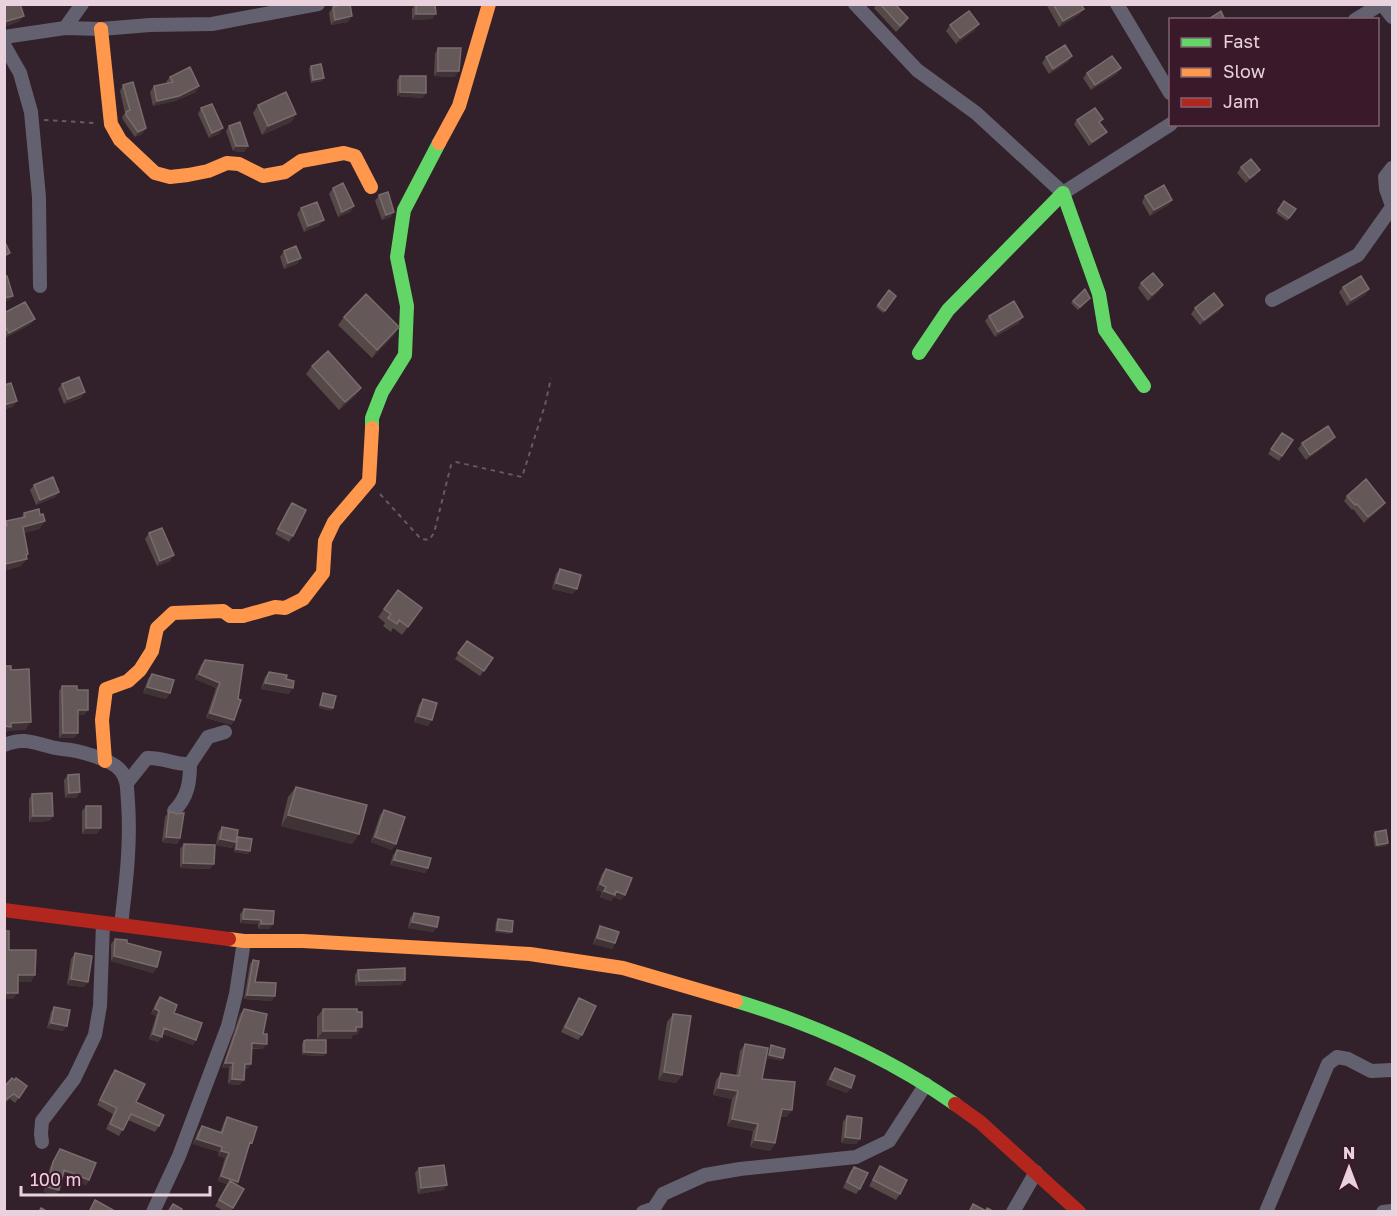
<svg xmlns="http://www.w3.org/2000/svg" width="1397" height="1216" font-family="'Golos Text',sans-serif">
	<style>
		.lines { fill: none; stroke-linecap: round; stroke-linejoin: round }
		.path { stroke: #625b66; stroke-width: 2; stroke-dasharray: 4.5 4.5; stroke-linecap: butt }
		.street { stroke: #63606f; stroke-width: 14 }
		.fast { stroke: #63d668; stroke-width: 14 }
		.slow { stroke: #ff974d; stroke-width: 14 }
		.jam { stroke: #b3261e; stroke-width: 14 }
		.wall { fill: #554948 }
		.shaded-wall { fill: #403335 }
		.building { fill: #655858; stroke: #7a6b6d; stroke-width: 1.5 }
	</style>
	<rect width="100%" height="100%" fill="#32212a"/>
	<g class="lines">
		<!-- path -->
		<path class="path" d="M44,120L95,123
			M380,494L421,539L429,540L434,533L451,465L456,462L522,477L545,405L551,378"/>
		<!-- street -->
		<path class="street" d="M855,4L917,70L976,113L1063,193L1171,124
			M1117,4L1170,93
			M1382,4L1392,17
			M1355,20L1381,4
			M65,28L82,4
			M4,37L65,28L101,29L150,25L212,24L318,4
			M4,45L20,73L31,112L39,197L40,286
			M1392,206L1386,189L1385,177L1392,168
			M1272,300L1358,255L1392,207
			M4,745C27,735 39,746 62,749C77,750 112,759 121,771C128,780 127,791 128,802C131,844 126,883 121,925
			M190,764L208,737L225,732
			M127,783L147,758C162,757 175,765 190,764C190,782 188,797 174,811
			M42,1142L41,1134L42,1121L74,1079L95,1035L100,1006L103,923
			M153,1212L179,1156L228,1026L236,994L244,941
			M643,1212L654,1208L663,1194L705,1175L740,1169L856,1157L889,1141L926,1084
			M1013,1212L1036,1172
			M1266,1212L1328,1064L1337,1057L1348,1059L1371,1071L1392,1070
			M1383,1212L1392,1211"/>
		<!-- fast -->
		<path class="fast" d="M919,353L948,310L1063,193L1099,294L1105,330L1144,386
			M372,428V418L382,392L405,355L407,306L397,257L404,210L439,143
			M736,1001C813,1024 889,1058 955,1104"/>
		<!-- slow -->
		<path class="slow" d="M101,29L111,124L120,140L155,173L170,177L188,175L208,171L227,163L239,164L263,176L285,172L301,161L344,153L355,156L371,187
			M439,143L459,106L489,4
			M105,761L102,720L106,689L128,681L140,670L152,651L157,628L173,613L223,611L230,616H243L275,607L285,608L303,599L323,573L325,541L334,522L369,481L372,428
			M229,939L244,941H303L530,954L623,968L736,1001"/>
		<!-- jam -->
		<path class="jam" d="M4,910L229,939
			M955,1104L980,1122L1079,1212"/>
	</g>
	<!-- wall -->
	<path class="wall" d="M415,4H435L432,19L412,20V9Z
		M877,4H895L908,18L904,24L896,32L874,8Z
		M1046,4H1081L1080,14L1059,27Z
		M333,7L348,22L331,25L329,13Z
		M950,25L975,30L956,44L946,31Z
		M438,48L455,77L434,76L435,54Z
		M1046,57L1068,62L1049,74L1042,63Z
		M311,66L322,81L311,83L309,69Z
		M1121,68L1117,74L1091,90L1083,78L1087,73Z
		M400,76L423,98L397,96V80Z
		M170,77L196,92L175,101L153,106L150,92L154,86L167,83L166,82Z
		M123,85L146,128L142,134L135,137L123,120L122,117L125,113L120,91Z
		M258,105L296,114L291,122L262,135L253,113Z
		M201,108L219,134L209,138L198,114Z
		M1077,120L1100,123L1103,136L1089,146L1074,124Z
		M229,126L248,146L244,152L233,151L226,131Z
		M1241,167L1256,175L1246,183L1237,173Z
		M333,188L354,206L350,212L338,217L329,194Z
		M379,195L391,217L382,220L375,201Z
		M1145,196L1172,200L1168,205L1150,216L1142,202Z
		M1284,201L1296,209L1287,221L1276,213Z
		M301,208L320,225L304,232L297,214Z
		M284,251L301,258L297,264L284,269L280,257Z
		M1141,283L1159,291L1148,301L1138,288Z
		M1343,287L1369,289L1365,295L1347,306L1339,292Z
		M889,290L896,296L883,313L876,307Z
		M1088,300L1078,310L1071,303L1073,301Z
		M1223,305L1219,311L1200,325L1191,314L1195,308Z
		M4,313L31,324L5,338Z
		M989,316L1019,323L995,337L985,321Z
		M344,317L399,327L394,335L372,358L338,325Z
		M312,366L361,388L355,396L339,410L306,374Z
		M62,384L81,398L64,404L58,389Z
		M1282,433L1293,440L1279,461L1268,454Z
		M1331,442L1306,460L1298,449L1302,443Z
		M34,485L59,492L55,497L36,505L30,490Z
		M1347,496L1385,503L1381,508L1364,523L1353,509L1352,510L1344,501Z
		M292,503L293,536L289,542L275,534L288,508Z
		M24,513L40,515L45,521L39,529L24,533L26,557L21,566L4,571V523L6,521L21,518Z
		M149,533L170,561L157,566L145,539Z
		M560,569L573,594L552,589L556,574Z
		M398,590L422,608L402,635L393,628L391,632L383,626L385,623L378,617Z
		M467,641L493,658L480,676L455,659Z
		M205,660L243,665L234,720L231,725L206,718L216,688L195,679L201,665Z
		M269,672L286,679L289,694L261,689L265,677Z
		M152,674L170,693L166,699L143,693L148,679Z
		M62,686L88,710L84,715H78V733L74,738H59V691Z
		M423,699L432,720L428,726L414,722L419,705Z
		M68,775L80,792L76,798H65L64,780Z
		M296,787L359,834L352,844L281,826L288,797Z
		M32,794L53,816L49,821L29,822V799Z
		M86,806L97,834H82V811Z
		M384,810L392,850L371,842L380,815Z
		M169,811L180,838L177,844L162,842L165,817Z
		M222,827L236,839L238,837L250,851L248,854L234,852L235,843L232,848L216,845L218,833Z
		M1375,832L1388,843L1386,846L1375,847L1373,835Z
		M184,844L210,869L180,868V849Z
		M397,850L428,868L425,873L390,865L393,855Z
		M606,869L621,900L614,897L611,901L600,897L602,892L596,890L602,874Z
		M244,909L274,911L270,929H258V924L240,923V914Z
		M414,913L437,927L433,932L408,928L410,918Z
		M498,919L510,934L495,932L496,922Z
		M600,926L615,943L612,949L593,944L597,932Z
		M115,939L127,943L157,967L153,973L111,961V944Z
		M75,953L88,982L84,987L67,985L71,959Z
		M253,960L255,982L272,1001L244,999L250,964Z
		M358,970L401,985L355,986V975Z
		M160,997L196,1040L193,1045L163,1034L158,1042L149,1039L156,1016L151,1014L156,1002Z
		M579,998L582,1035L578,1040L561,1032L575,1004Z
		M54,1007L63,1031L47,1028L51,1012Z
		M244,1009L263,1034V1049H252L248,1069H245L240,1085L228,1084L229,1068H222L240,1014Z
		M323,1009L357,1035H353L351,1039H317V1017Z
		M673,1014L682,1075L676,1083L658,1080L667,1022Z
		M304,1041L324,1056L302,1055V1044Z
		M745,1044L762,1079L787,1117L780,1116L775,1143L770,1151L750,1147L753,1131L727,1126L732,1099L713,1095L716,1080L721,1073L736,1076L740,1051Z
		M835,1068L847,1093L826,1085L831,1073Z
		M115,1070L136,1102L159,1126L155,1132L128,1120L119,1136L106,1129L113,1114L97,1105L111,1075Z
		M15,1080L27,1086L15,1103L10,1099L4,1104V1087Z
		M847,1116L860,1139L856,1144L841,1143L843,1122Z
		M227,1117L248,1148L236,1184L233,1208L230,1212H225L215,1206L227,1184L218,1181L225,1158L218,1156L219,1152L193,1144L198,1131L202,1126L220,1133L224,1122Z
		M60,1149L89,1180L86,1185L62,1176L56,1194L44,1192L50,1167Z
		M880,1166L900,1194L896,1200L869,1186Z
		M854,1167L860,1189L856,1194L843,1188L850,1172Z
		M419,1168L447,1185L443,1190L418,1194L415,1173Z"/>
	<!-- shaded-wall -->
	<path class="shaded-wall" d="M1084,9L1080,14L1059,27L1063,21Z
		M416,14H436L432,19L412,20Z
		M24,16L19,22L4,27V22Z
		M352,16L348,22L331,25L335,20Z
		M979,24L975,30L956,44L960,38Z
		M1072,56L1068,62L1049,74L1053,69Z
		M1121,68L1117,74L1091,90L1095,85Z
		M438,71H459L455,77L434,76Z
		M324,78L322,81L311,83L313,80Z
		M199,86L196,92L175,101L153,106L157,101Z
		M400,92L426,93L423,98L397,96Z
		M296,114L291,122L262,135L268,126Z
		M146,128L142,134L135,137L138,132Z
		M223,128L219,134L209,138L212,133Z
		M1107,132L1103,136L1089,146L1092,142Z
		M236,146H248L244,152L233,151Z
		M1260,170L1256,175L1246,183L1250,178Z
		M1172,200L1168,205L1150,216L1154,210Z
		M354,206L350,212L338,217L342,212Z
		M394,212L391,217L382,220L386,215Z
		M324,220L320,225L304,232L308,226Z
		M301,258L297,264L284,269L288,263Z
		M1163,285L1159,291L1148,301L1152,295Z
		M1369,289L1365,295L1347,306L1351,300Z
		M13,296L10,300L4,302V298Z
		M1223,305L1219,311L1200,325L1204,320Z
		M1023,317L1019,323L995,337L998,332Z
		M35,319L31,324L5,338L9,333Z
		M399,327L394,335L372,358L377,350Z
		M361,388L355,396L339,410L345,402Z
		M85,392L81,398L64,404L68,399Z
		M17,401L13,407L4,410V405Z
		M1335,437L1331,442L1306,460L1310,455Z
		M59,492L55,497L36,505L40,500Z
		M1385,503L1381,508L1364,523L1368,517Z
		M45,521L39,529L18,535L23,527Z
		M28,554L25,559H27L21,566L4,571L5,564Z
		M174,555L170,561L157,566L160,561Z
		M556,583L577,589L573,594L552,589Z
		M199,674L220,683L216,688L195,679Z
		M265,683L293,688L289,694L261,689Z
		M147,687L170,693L166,699L143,693Z
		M320,705L333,708L331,711L318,708Z
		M78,710H88L84,715H74Z
		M210,713L234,720L231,725L206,718Z
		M418,716L432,720L428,726L414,722Z
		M31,722L25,730L8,731L4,735V726L11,723Z
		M63,733H78L74,738H59Z
		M80,792L76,798H65L69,793Z
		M288,815L359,834L352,844L281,826Z
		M33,816H53L49,821L29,822Z
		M86,828H101L97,834H82Z
		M166,837L180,838L177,844L162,842Z
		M375,837L396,844L392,850L371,842Z
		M220,839L236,842L232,848L216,845Z
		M1388,843L1386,846L1375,847L1377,845Z
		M236,849L250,851L248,854L234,852Z
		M394,860L428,868L425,873L390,865Z
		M183,863L214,864L210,869L180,868Z
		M600,884L606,887L602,892L596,890Z
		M604,891H616L625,895L621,900L614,897L611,901L600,897Z
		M243,919L261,920L258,924L240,923Z
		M412,922L437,927L433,932L408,928Z
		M261,924H273L270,929H258Z
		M497,930L512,932L510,934L495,932Z
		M597,938L615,943L612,949L593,944Z
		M114,956L157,967L153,973L111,961Z
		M18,975H35L31,982H13Z
		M71,979L88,982L84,987L67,985Z
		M405,980L401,985L355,986L359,981Z
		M4,993H18L13,999H4Z
		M247,995L275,996L272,1001L244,999Z
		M155,1009L159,1011L156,1016L151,1014Z
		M51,1023L67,1026L63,1031L47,1028Z
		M356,1027H362L357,1035H353L351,1039H317L323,1031Z
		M164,1028L196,1040L193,1045L161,1033Z
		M153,1034L162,1037L158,1042L149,1039Z
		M252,1043L267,1044L263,1049L249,1048Z
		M304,1052L326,1053L324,1056L302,1055Z
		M769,1055L783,1058L781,1061L767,1058Z
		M225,1063H233L229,1068H222Z
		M245,1064H251L248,1069H241Z
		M664,1072L682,1075L676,1083L658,1080Z
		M232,1079L244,1080L240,1085L228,1084Z
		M830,1079L851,1088L847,1093L826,1085Z
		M718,1088L738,1091L732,1099L713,1095Z
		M14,1094L10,1099L4,1104V1101Z
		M782,1109L792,1110L787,1117L777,1116Z
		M732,1119L758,1124L753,1131L727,1126Z
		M845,1137L860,1139L856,1144L841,1143Z
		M197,1139L222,1147L219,1152L193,1144Z
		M755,1140L775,1143L770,1151L750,1147Z
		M221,1151L229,1153L225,1158L218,1156Z
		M64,1170L89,1180L86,1185L60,1175Z
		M221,1176L238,1182L235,1187L218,1181Z
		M447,1185L443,1190L418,1194L421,1188Z
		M47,1187L59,1190L56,1194L44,1192Z"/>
	<!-- building -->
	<path class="building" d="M4,4H20L24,16L4,22Z
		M346,4H350L352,16L335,20L333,7Z
		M416,4H435L436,14H416Z
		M880,4H895L908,18L900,26Z
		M1053,4H1081L1084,9L1063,21Z
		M969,11L979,24L960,38L950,25Z
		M1221,11L1225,20H1207Z
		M1065,45L1072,56L1053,69L1046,57Z
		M438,48H461L459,71H438Z
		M1112,56L1121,68L1095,85L1087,73Z
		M321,64L324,78L313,80L311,66Z
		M190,67L199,86L179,96L157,101L154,86L173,82L170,77Z
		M400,76H426V93L400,92Z
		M133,82L146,128L138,132L126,115V112L130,110L123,85Z
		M286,92L296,114L268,126L258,105Z
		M212,104L223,128L212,133L201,108Z
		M1095,108L1103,119L1099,122L1107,132L1092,142L1077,120Z
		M240,122L248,146H236L229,126Z
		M1251,159L1260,170L1250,178L1241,167Z
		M343,183L354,206L342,212L333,188Z
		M1164,185L1172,200L1154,210L1145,196Z
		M388,192L394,212L386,215L379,195Z
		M1284,201L1296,209L1289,218L1278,210Z
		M317,202L324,220L308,226L301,208Z
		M4,240L10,253L4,256Z
		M296,246L301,258L288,263L284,251Z
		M1153,273L1163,285L1152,295L1141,283Z
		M4,276H7L13,296L4,298Z
		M1361,276L1369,289L1351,300L1343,287Z
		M1085,289L1090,298L1080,307L1073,301Z
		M889,290L896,296L885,311L878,305Z
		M1214,293L1223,305L1204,320L1195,308Z
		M366,294L399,327L377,350L344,317Z
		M1014,301L1023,317L998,332L989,316Z
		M25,302L35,319L9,333L4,324V313Z
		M328,351L361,388L345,402L312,366Z
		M79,377L85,392L68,399L62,384Z
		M11,383L17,401L4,405V385Z
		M1328,426L1335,437L1310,455L1302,443Z
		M1282,433L1293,440L1282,456L1271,449Z
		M53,477L59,492L40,500L34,485Z
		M1366,479L1385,503L1368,517L1357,504L1355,505L1347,496Z
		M292,503L306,510L293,536L278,529Z
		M39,509L40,515L43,514L45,521L23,527L28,554L26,555L27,559L5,564L4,526H7L6,521L25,517L24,513Z
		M162,528L174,555L160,561L149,533Z
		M560,569L581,575L577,589L556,583Z
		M398,590L422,608L408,627L399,620L397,624L388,618L391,614L384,609Z
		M467,641L493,658L484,671L458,653Z
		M205,660L243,665L238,699L241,700L234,720L210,713L220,683L199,674Z
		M4,666H11V670L29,669L31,722L11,723V727L4,726Z
		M269,672L287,675L286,679L294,681L293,688L265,683Z
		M152,674L174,680L170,693L147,687Z
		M62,686H77V690H88V710H78V733H63Z
		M323,693L336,696L333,708L320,705Z
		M423,699L437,703L432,720L418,716Z
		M79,774L80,792L69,793L68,775Z
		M296,787L367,805L359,834L288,815Z
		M52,793L53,816H33L32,794Z
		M86,806H101V828H86Z
		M384,810L405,817L396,844L375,837Z
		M169,811L177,814L184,813L180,838L166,837Z
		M222,827L238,830L236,842L220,839Z
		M1386,830L1388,843L1377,845L1375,832Z
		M238,837L252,839L250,851L236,849Z
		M184,844L215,845L214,864L183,863Z
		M397,850L431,858L428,868L394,860Z
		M606,869L632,878L625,895L616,891L615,895L604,891L606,887L600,884Z
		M244,909L274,911L273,924H261V920L243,919Z
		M414,913L439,917L437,927L412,922Z
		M498,919L513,921L512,932L497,930Z
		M600,926L619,932L615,943L597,938Z
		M4,931H9V950H36L35,975H18V993H4Z
		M115,939L127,940V943L161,952L157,967L114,956Z
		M75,953L92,956L88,982L71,979Z
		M253,960L259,961L255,982L276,983L275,996L247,995Z
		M405,968V980L359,981L358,970Z
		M160,997L177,1005L174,1013L202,1023L196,1040L164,1028L162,1037L153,1034L159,1011L155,1009Z
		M579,998L596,1006L582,1035L565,1027Z
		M54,1007L70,1010L67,1026L51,1023Z
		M244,1009L267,1014L263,1034H267V1044L252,1043L251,1064H245L244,1080L232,1079L233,1063H225Z
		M323,1009H357V1012H362V1027H356V1031H323Z
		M673,1014L691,1016L682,1075L664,1072Z
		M306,1040H326V1053L304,1052V1041Z
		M745,1044L768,1048L762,1079L795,1082L792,1110L782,1109L775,1143L755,1140L758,1124L732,1119L738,1091L718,1088L721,1073L739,1076Z
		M771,1045L785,1049L783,1058L769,1055Z
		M835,1068L855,1076L851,1088L830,1079Z
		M115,1070L145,1084L136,1102L164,1115L159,1126L131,1114L123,1130L110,1124L117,1108L100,1100Z
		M12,1078L15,1080L16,1078L27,1086L19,1098L14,1094L4,1101V1087Z
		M847,1116L862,1118L860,1139L845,1137Z
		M227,1117L257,1127L252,1143L250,1142L238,1182L221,1176L229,1153L221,1151L222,1147L197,1139L202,1126L222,1133Z
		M60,1149L96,1163L89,1180L64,1170L59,1190L47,1187L53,1162Z
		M444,1165L447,1185L421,1188L419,1168Z
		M880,1166L907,1180L900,1194L873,1180Z
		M854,1167L868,1173L860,1189L847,1182Z
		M230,1181L244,1189L233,1208L219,1200Z
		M95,1200L113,1210L112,1212H89Z
		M173,1204L182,1209L181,1212H168Z
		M973,1204L986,1211L987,1208L995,1212H969Z
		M41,1208L48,1212H39Z"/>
	<!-- border -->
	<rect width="1397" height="1216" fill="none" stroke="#e9d2dd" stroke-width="12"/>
	<!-- legend -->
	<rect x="1169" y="18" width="210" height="108" fill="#3a192b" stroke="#806372" stroke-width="1.5"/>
	<rect x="1181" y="38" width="30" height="9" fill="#63d668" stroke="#806372" stroke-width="1.5"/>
	<text x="1223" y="48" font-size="18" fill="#e9d2dd">Fast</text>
	<rect x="1181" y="68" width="30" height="9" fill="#ff974d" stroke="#806372" stroke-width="1.5"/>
	<text x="1223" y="78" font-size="18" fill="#e9d2dd">Slow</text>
	<rect x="1181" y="98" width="30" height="9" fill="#b3261e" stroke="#806372" stroke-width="1.5"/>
	<text x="1223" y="108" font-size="18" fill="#e9d2dd">Jam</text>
	<!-- north arrow -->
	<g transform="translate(1349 1168)" stroke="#3a192b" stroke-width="4.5" paint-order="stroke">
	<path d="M0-4.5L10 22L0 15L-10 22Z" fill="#e9d2dd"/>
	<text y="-9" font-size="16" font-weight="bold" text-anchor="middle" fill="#e9d2dd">N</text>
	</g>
	<!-- scale -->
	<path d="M21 1186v9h189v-9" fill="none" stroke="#e9d2dd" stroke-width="3"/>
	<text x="30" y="1186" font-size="18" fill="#e9d2dd" stroke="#3a192b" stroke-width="4.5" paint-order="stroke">100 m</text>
</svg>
